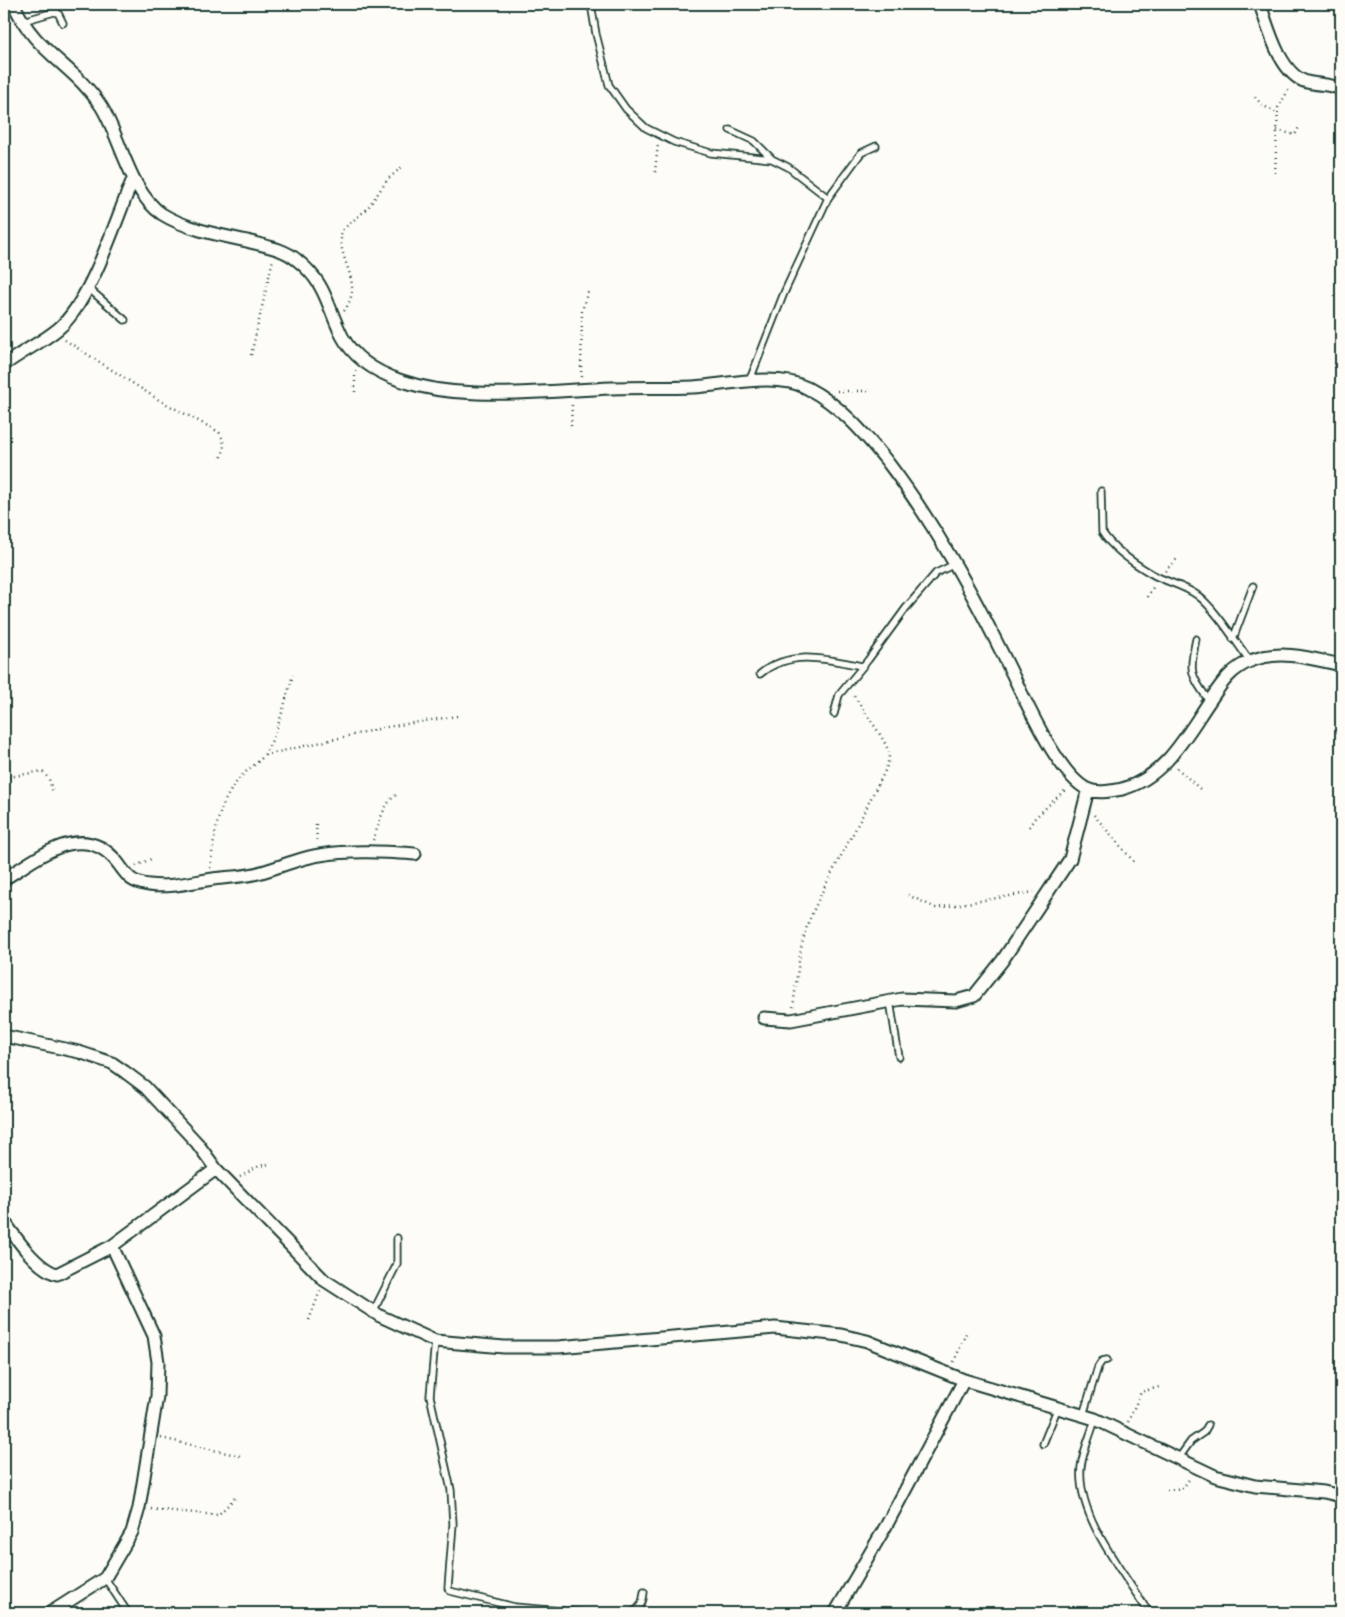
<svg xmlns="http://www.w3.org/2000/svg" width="1345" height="1617" font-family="'Patrick Hand',sans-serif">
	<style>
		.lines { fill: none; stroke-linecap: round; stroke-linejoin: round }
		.lane-casing { stroke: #1f3d34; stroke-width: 9 }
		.street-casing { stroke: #1f3d34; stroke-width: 15 }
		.path { stroke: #1f3d34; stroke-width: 2.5; stroke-dasharray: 1 4; stroke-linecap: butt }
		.lane { stroke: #fdfcf7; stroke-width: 5.5 }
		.street { stroke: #fdfcf7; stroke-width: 11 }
	</style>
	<rect width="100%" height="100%" fill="#fdfcf7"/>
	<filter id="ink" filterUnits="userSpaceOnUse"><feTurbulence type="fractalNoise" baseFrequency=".02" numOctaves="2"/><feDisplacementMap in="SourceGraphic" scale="10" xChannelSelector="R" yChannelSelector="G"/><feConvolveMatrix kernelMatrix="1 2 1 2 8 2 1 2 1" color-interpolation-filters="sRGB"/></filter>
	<g filter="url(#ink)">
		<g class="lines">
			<!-- lane casing -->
			<g class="lane-casing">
				<path id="lane" d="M591,4L596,34L609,85L626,109L646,128L674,142L711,153L772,159L788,167L828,198L784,293L749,382
					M23,21L54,12L58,13L63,23
					M730,130L754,141L772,159
					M828,198L861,153L876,146
					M87,287L125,320
					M1101,491L1102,532C1112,548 1135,564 1152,574C1166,582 1183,585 1197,595C1214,607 1236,642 1250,661
					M1196,639C1189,673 1190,673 1209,701
					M1233,639L1253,586
					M760,674C790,649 827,659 862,666
					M834,714L839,695L868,660L906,608L936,573L955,564
					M890,1001L899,1057
					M373,1312L397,1264V1238
					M435,1341L430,1396L451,1490L453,1524L448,1588L450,1591L515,1607L585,1613
					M1083,1415L1098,1367L1102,1361L1107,1360
					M1095,1419C1091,1435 1083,1450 1081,1467C1076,1516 1124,1573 1149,1613
					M1043,1444L1058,1407
					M1178,1459L1191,1441L1204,1432L1208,1425
					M105,1578L128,1613
					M632,1613C641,1608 643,1602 644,1592"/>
			</g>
			<!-- street casing -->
			<g class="street-casing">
				<path id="street" d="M14,4C33,51 75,66 101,106C121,138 130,193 162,214C186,229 219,235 247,241C264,246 283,248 297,260C327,284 326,304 342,336C365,380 431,392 477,393C522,395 567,390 612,388C639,387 666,388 693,387C727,385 776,372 807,388C840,405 863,432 886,460C936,525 974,596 1010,669C1024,698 1058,775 1087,789C1097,794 1111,791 1122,789C1164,778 1186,736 1209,702C1221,684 1231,668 1253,660C1281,649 1313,659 1341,665
					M1260,4C1268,27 1280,75 1307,82C1319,85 1330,84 1341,89
					M4,365C21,352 41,343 58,329C91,302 116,219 133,179
					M4,879C38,858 83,819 117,862C128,876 129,882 149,885C170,888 192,882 213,879C227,877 241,877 254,874C276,869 298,858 320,855C352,850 383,852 415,854
					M764,1018L791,1020L902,999L956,1001L974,996L1002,961L1070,859L1088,790
					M4,1036L79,1052L112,1063L125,1072L145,1087L197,1143L216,1169L324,1280L380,1316L435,1341L504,1347H558L775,1328L841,1335L867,1341L964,1380L1095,1419L1215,1476L1255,1486L1324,1492L1341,1496
					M4,1221C15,1237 37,1269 57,1274L112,1246
					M50,1613L105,1578L132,1532L139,1508L157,1396L158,1362L154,1336L112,1246L216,1169
					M835,1613L886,1526L964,1380"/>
			</g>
			<!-- path -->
			<path class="path" d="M1141,4L1156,10L1181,4
				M1255,97L1262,105L1277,113
				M1277,130L1295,135L1300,125
				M655,172L658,144
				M1275,173L1278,108L1290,87
				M344,311C366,281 335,260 342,230L367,209L388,179L402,167
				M65,340L159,400L219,432C225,442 225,448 221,459
				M251,355L273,259
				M581,377L582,311L588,290
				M837,391H868
				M355,392V369
				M571,426L572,403
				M1165,571L1178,558
				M1147,597L1154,586
				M265,755L387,727L457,716
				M1177,768L1200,789
				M4,778L42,771L49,779L53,793
				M1094,815L1134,862
				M316,824L317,842
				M1029,827L1034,819L1067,788
				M373,840C379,825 383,802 398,794
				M136,866L153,858
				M210,868C215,834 216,807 239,779C247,769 261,762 266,752C279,729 285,701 293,675
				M908,895L936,908L1034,892
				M793,1007C797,980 799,945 809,921C827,877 853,837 873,794C878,783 889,768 889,755C888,741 861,709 853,693
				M240,1177L259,1166L270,1164
				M309,1320L320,1291
				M954,1362L967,1331
				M1128,1422L1141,1392L1159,1387
				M161,1438L240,1456
				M1167,1490L1183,1488L1190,1478
				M151,1509L218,1515L235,1498"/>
			<!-- lane -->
			<use href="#lane" class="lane"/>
			<!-- street -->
			<use href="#street" class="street"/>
		</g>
	</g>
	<!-- margin -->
	<rect width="1345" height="1617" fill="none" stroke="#fdfcf7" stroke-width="20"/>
	<rect x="10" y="10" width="1325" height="1597" fill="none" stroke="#1f3d34" stroke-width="2" filter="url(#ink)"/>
</svg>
